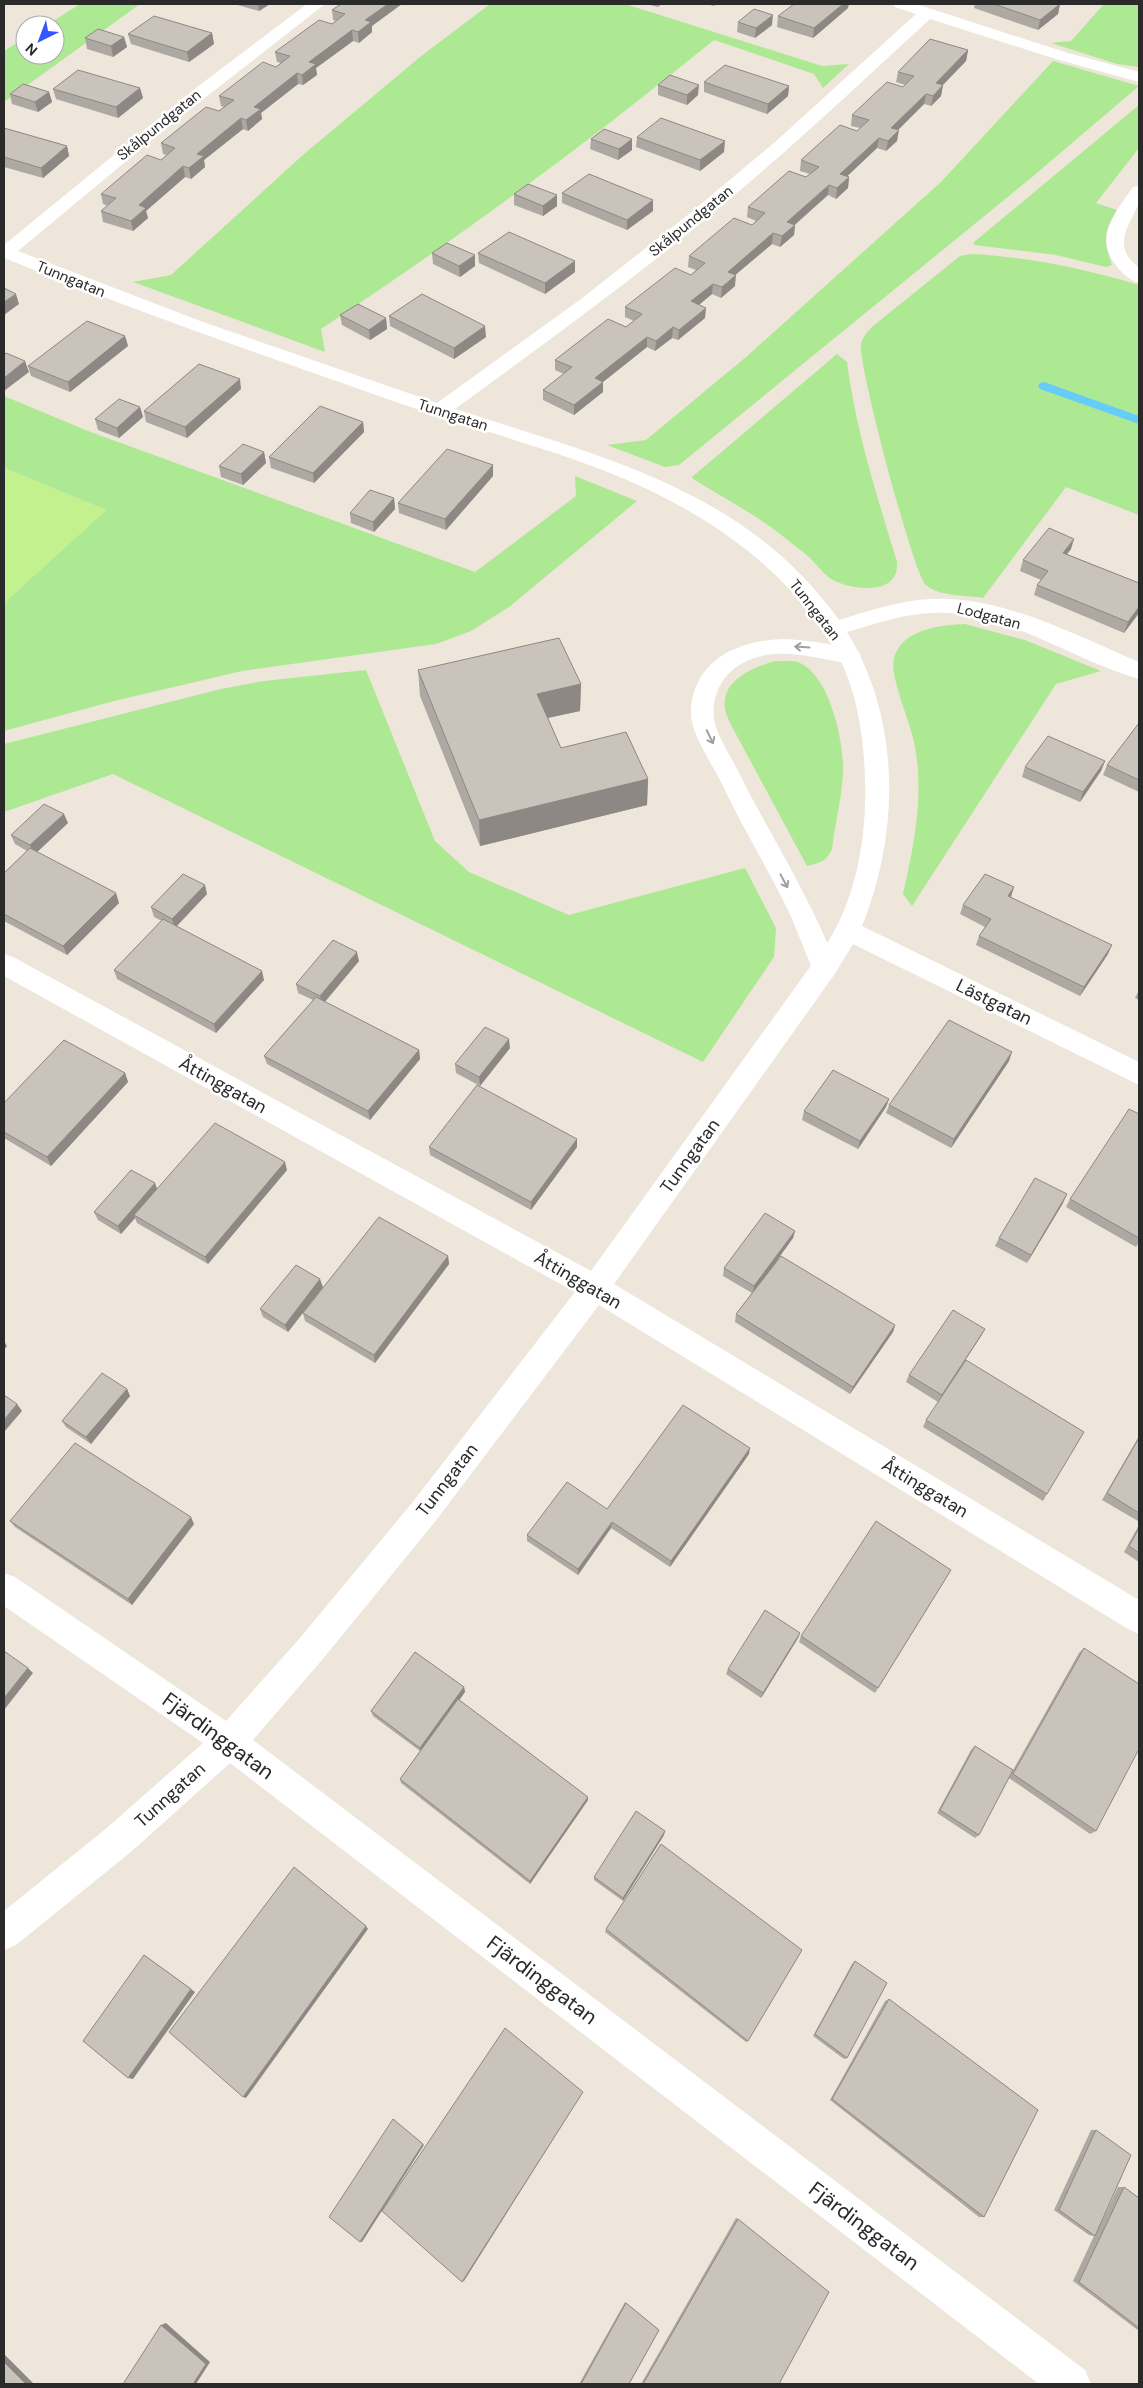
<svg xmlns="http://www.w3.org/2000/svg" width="1143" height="2388" font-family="'DM Sans',sans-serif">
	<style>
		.green { fill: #ade893 }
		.pitch { fill: #c3f18e }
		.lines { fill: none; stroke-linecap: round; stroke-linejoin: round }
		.stream { fill: #66ccf8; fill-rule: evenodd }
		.service { fill: #fff; fill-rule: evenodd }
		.minor { fill: #fff; fill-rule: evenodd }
		.wall { fill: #ada8a1 }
		.shaded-wall { fill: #8d8883 }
		.building { fill: #c9c3bb; stroke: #8d8883 }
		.oneway { stroke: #9f9f9f }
		.labels { text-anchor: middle; stroke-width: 5; stroke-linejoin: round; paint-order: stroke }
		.far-street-label { font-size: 15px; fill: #2a2a2a; stroke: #fff }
		.street-label { font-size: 18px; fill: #2a2a2a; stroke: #fff }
		.near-street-label { font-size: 21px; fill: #2a2a2a; stroke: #fff }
	</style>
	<rect width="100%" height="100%" fill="#eee6db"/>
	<!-- green -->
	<path class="green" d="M80,4H140L4,102V51L25,38V55H55V25H47Z
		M490,4H625L822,66L849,64L823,88L814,74L714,40C588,143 457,239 321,329L325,352L133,282L171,275L304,154L420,57Z
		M1104,4H1139V67L1117,64L1051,43L1071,41Z
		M1053,61L1139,86L1031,178L679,465L665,467L607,445L646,440L746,357L941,182Z
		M1139,105V148L1096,203L1117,210C1103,233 1103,239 1112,265L1106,267L1056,255L974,245V242Z
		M972,254C1029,257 1085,269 1139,285V515L1066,487L983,598C967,595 937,597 925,584C913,571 858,364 861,345C862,337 868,331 873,326L960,256Z
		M837,354L847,362C856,431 877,496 897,562C900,595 856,591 835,581C825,576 818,566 810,558C801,550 790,542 780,534C753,513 722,497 693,479L692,477Z
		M4,396L88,431L475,572L576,496L575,476L637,501L509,607L471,631L436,644L242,671L114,701L4,731V603L106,510L4,468Z
		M965,624L1025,640L1101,671L1056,684L912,906L903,894C914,845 924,798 915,747C912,724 889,678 894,658C902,629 941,625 965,624Z
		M775,661C782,662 792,660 798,662C829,674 843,738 843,768C843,794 835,823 832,849C827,861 820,863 807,866L730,723C728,718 725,713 725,708C721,680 754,667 775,661Z
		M366,670L435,841L469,872L569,915L745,868L776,928L774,957L703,1062L113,774L4,812V744L221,689L264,681Z"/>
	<!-- pitch -->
	<path class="pitch" d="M4,468L106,510L4,603Z"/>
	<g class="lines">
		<!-- stream -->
		<path class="stream" d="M1044,382L1139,416V424L1040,389L1038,386L1040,383Z"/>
		<!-- service -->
		<path class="service" d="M782,639C808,640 833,644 858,651L861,656L858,661C847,665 836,661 824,659C798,654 767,649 743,663C722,674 711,696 714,720C717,736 733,760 740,775C763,821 791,866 813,912C822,930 830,949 838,968L834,975L825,978L816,975L812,968C804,949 797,930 789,912C767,867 741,825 720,780C711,763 696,740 692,722C690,714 691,703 693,696C704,654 744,641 782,639Z"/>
		<!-- minor -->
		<path class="minor" d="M307,4H325L165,129L18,251L203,322L437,403L581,299L689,214L775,142L916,14L895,7L893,4H916L1068,53L1139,72V82L1056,59L930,19C855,88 781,158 702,222C622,288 538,348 455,409C598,456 745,488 839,620C869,611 900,600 932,599C1000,595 1078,636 1139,662V679C1070,659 1007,610 932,613C903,614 875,624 847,632C901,719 900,833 862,926L1139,1062V1085L853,944L834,975L614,1284L1139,1600V1634L1128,1629L599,1305L434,1523L322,1660L253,1740L1085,2370L1091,2384H1039L230,1763L132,1851L16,1945L4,1950V1911L108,1827L203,1743L4,1606V1573L15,1577L226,1721L300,1638L412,1503L575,1292L4,976V954L13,957L591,1271L828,942C857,896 867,834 865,780C864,739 858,697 840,659C836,650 829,642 824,633C777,561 699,510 620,477C548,447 469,428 396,402C264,356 133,310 4,258V245L192,91Z
			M1139,186C1139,191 1141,200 1138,205C1127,230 1112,246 1139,268V283C1129,280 1121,272 1115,264C1094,237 1117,210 1133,187Z"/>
	</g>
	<!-- wall -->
	<path class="wall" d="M234,4H270L259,11Z
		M341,4L372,26V32L359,43L353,41L316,68L317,75L303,85L298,84L261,113L262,119L248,131L243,129L204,160L205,167L191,179L185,177L146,211L148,218L133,231L103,222L101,211L108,206L103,204L101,194L161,160L167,155L163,154L161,143L219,111L224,107L221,106L219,96L276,67L281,63L277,62L275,52L332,24L336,21L333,20L332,10Z
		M646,4H662L658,7Z
		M706,4H717L714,6Z
		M975,4H1060L1058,14L1038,30L974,8Z
		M848,8L813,38L777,27L778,16Z
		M738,22L772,25L755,38L737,32Z
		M212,33L214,44L189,62L131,44L128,34Z
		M124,37L127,47L113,57L87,49L85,38Z
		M968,50L966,61L943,85L941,96L931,106L924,104L898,130L897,141L886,151L877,148L847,176L849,177L848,188L836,199L828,195L795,225L794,235L780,247L772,244L735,275V286L721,298L712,294L699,305L705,318L678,340L672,338L655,351L647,347L603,382V392L574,415L543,400V390L564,374L555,370V360L626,327L634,321L625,317V307L691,275L696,270L688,267L689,256L752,225L756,221L747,217L748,207L806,177L810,174L800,171L801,160L857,131L860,128L851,126L852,115L903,87L905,85L896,82L898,72Z
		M704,82L789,86L788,96L767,114L704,92Z
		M658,85L698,95L687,105L658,95Z
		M140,88L143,98L118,118L56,99L53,89Z
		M49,92L52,102L38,112L12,104L10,94Z
		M4,128L67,146L69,156L43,178L4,167Z
		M637,137L724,152L700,171L636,147Z
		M591,139H632V150L618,160L590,149Z
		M562,193L653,211L627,230L562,203Z
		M514,194L557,206L543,216L514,205Z
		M432,253L475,266L460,277L433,264Z
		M478,253L575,272L545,294L479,263Z
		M340,315L386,318L387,329L370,340L342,325Z
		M389,316L486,337L454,359L390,326Z
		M125,336L128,346L70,392L31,376L28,366Z
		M241,389L187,438L146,422L144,411Z
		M140,407L143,417L119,438L98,430L95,419Z
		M363,422L364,432L314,483L271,468L269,457Z
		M264,452L266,463L243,485L221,477L219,466Z
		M493,476L446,530L399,513L398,503Z
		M394,498L395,509L374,532L351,523L350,513Z
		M1071,549L1067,554L1139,583V613L1124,633L1034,595L1037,585L1041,580L1020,571L1023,560Z
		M418,670L581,684L580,711L548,718L561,748L648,779L647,805L480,846L420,696Z
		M1139,723V792L1103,775L1107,765Z
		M1105,761L1101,771L1080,802L1022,777L1025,767Z
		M68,823L37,852L119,903L67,955L4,921V873L27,851L15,844L11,835Z
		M207,894L176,926L264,980L216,1033L117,979L114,970L162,921L154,917L151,907Z
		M1011,897L1108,954L1080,996L976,945L979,936L985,927L960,914L963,905Z
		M359,961L325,1002L419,1050L420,1059L370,1120L267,1064L264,1056L313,1000L298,993L296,984Z
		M1139,990V1000L1135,998Z
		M510,1048L480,1086L456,1073L455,1064Z
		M1009,1061L951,1148L886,1113L889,1105Z
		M125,1073L128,1082L51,1166L4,1138V1100L5,1102Z
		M889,1099L886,1107L858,1149L802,1120L804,1111Z
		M1139,1114V1242L1136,1247L1066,1207L1070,1199Z
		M577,1139V1147L531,1210L430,1155L429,1147Z
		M287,1170L208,1264L137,1223L135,1218L121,1234L98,1220L94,1212L157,1188Z
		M1063,1203L1027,1263L995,1246L999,1238Z
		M795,1231L793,1238L776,1261L895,1325L893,1332L850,1394L735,1322L736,1314L752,1293L723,1276L724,1268Z
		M448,1256L449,1264L375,1363L305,1321L303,1313Z
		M323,1287L288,1332L263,1317L260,1309Z
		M985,1329L981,1336L938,1402L906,1382L909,1375Z
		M127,1389L130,1396L91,1444L66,1427L62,1421Z
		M926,1420L1047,1494L1043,1501L923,1427Z
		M1139,1436V1519L1138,1521L1102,1500Z
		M749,1454L670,1567L611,1528L578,1575L527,1541V1535L607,1509Z
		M10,1521L194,1524L132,1605L15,1527Z
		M1139,1525V1562L1124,1552Z
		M951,1570L875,1693L799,1642L801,1636Z
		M800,1633L798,1638L761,1698L726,1674L728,1669Z
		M1084,1648L1096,1831L1090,1834L1009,1778L979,1835L975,1838L937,1813L971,1750L975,1746L1013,1770L1079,1653Z
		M464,1687L465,1692L459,1700L588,1797V1800L530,1884L401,1783L400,1779L420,1751L373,1716L371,1711Z
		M664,1835L623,1901L594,1880V1877Z
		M606,1929L748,2041L746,2042L605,1932Z
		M855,1961L847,2058L844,2059L813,2036L852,1964Z
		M889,1999L984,2217H979L830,2100L885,2001Z
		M1091,2130H1096L1101,2223L1118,2187H1124L1139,2198V2331L1073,2281L1094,2236L1089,2235L1054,2210Z
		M736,2218L738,2219L779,2384H641Z
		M625,2302L659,2330L629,2384H579Z"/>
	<!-- shaded-wall -->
	<path class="shaded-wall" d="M258,4H270L259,11Z
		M388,4H402L372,26V32L359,43L358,32L365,20Z
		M843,4H849L848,8L813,38L814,28Z
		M1060,4L1058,14L1038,30L1040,20Z
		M773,15L772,25L755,38L756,28Z
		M352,30L353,41L316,68L317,75L303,85L302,75L309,62Z
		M212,33L214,44L189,62L187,52Z
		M124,37L127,47L113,57L111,46Z
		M968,50L966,61L934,94L936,83Z
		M297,73L298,84L261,113L262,119L248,131L246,120L254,107Z
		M699,85L698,95L687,105V95Z
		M943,85L941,96L931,106L933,96Z
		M789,86L788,96L767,114L768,104Z
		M140,88L143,98L118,118L116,107Z
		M49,92L52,102L38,112L35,102Z
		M926,94L924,104L890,138L891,128Z
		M241,118L243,129L204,160L205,167L191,179L189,168L197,154Z
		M899,130L897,141L886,151L888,141Z
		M879,138L877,148L839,184L840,174Z
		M632,139V150L618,160L619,149Z
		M725,141L724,152L700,171V160Z
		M67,146L69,156L43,178L41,168Z
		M183,166L185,177L146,211L148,218L133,231L131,221L139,205Z
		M849,177L848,188L836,199L837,188Z
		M829,185L828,195L786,232L787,222Z
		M557,195V206L543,216V206Z
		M653,200V211L627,230V220Z
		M795,225L794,235L780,247L782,236Z
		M773,233L772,244L727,282L728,272Z
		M475,255V266L460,277L459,266Z
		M575,261V272L545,294V283Z
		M736,275L735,286L721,298L722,287Z
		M713,284L712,294L690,312L691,301Z
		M16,294L19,304L4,315V302Z
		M706,308L705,318L678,340L679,330Z
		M386,318L387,329L370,340L369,330Z
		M485,326L486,337L454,359V348Z
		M673,327L672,338L655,351L656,341Z
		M125,336L128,346L70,392L68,382Z
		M647,337V347L603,382V392L574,415V405L595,378Z
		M25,361L29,372L4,391V378Z
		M240,379L241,389L187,438L185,427Z
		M140,407L143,417L119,438L117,428Z
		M363,422L364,432L314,483L313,473Z
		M264,452L266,463L243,485L241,474Z
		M493,465V476L446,530L445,519Z
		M394,498L395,509L374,532L373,522Z
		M1074,539L1071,549L1060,563L1063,553Z
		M1139,607V613L1124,633L1128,622Z
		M581,684L580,711L538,720L537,694Z
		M1105,761L1101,771L1080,802L1083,792Z
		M648,779L647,805L480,846L479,820Z
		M64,814L68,823L34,855L30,845Z
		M205,885L207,894L175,928L172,919Z
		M1014,887L1011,897L1008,896Z
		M116,893L119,903L67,955L63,946Z
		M1112,945L1108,954L1080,996L1084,987Z
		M357,952L359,961L322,1005L320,996Z
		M262,971L264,980L216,1033L214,1024Z
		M509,1039L510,1048L480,1086L479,1077Z
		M419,1050L420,1059L370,1120L368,1111Z
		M1012,1052L1009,1061L951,1148L954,1139Z
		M125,1073L128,1082L51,1166L47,1157Z
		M889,1099L886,1107L858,1149L860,1141Z
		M577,1139V1147L531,1210V1202Z
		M285,1162L287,1170L208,1264L205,1257Z
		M155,1183L158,1191L134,1215L135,1218L121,1234L118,1226Z
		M1067,1194L1063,1203L1027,1263L1031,1255Z
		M795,1231L793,1238L753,1294L754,1286Z
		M448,1256L449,1264L375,1363L374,1355Z
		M320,1279L323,1287L288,1332L285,1325Z
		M895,1325L893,1332L850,1394L853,1387Z
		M985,1329L981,1336L938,1402L942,1395Z
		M4,1341L7,1346L4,1350Z
		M127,1389L130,1396L91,1444L86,1437Z
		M17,1404L22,1411L4,1432V1420Z
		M750,1448L749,1454L670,1567L671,1561Z
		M191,1517L194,1524L132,1605L128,1599Z
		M612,1522L611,1528L578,1575V1569Z
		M800,1633L798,1638L761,1698L763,1693Z
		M28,1668L33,1673L4,1710V1698Z
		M464,1687L465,1692L422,1753L420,1748Z
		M588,1797V1800L530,1884V1881Z
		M665,1831L664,1835L623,1901V1898Z
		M366,1926L368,1929L246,2098L243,2097Z
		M144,1955L195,1992L133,2079L128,2078Z
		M583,2092L464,2281L462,2282Z
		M393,2119L424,2145L362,2242H360Z
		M166,2323L210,2362L196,2384H193L161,2325Z
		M4,2354L34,2384H26L4,2362Z"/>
	<!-- building -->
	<path class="building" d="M341,4H388L365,20L371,22L358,32L352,30L309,62L316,64L302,75L297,73L254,107L261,109L246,120L241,118L197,154L204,156L189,168L183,166L139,205L146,208L131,221L101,211L116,198L101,194L147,155L161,160L175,148L161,143L206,107L219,111L234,100L219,96L263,62L276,67L290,56L275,52L319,20L332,24L345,14L332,10Z
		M794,4H843L814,28L778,16Z
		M994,4H1060L1040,20Z
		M754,9L773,15L756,28L738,22Z
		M154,16L212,33L187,52L128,34Z
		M98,29L124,37L111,46L85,38Z
		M930,39L968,50L936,83L943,85L933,96L926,94L891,128L899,130L888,141L879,138L840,174L849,177L837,188L829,185L787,222L795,225L782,236L773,233L728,272L736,275L722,287L713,284L691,301L706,308L679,330L673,327L656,341L647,337L595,378L603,382L574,405L543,390L572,367L555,360L608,319L626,327L642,314L625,307L675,268L691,275L705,263L689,256L734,218L752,225L765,213L748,207L789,171L806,177L819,167L801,160L840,125L857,131L869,120L852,115L887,82L903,87L914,76L898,72Z
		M725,65L789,86L768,104L704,82Z
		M78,70L140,88L116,107L53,89Z
		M670,75L699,85L687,95L658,85Z
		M23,84L49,92L35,102L10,94Z
		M661,118L725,141L700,160L637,137Z
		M4,128L67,146L41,168L4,157Z
		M604,129L632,139L619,149L591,139Z
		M589,174L653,200L627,220L562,193Z
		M528,184L557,195L543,206L514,194Z
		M509,232L575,261L545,283L478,253Z
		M447,243L475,255L459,266L432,253Z
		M4,288L16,294L4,302Z
		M422,294L485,326L454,348L389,316Z
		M358,304L386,318L369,330L340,315Z
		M87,321L125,336L68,382L28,366Z
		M6,353L25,361L4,378V355Z
		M199,364L240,379L185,427L144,411Z
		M119,399L140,407L117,428L95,419Z
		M320,406L363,422L313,473L269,457Z
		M243,444L264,452L241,474L219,466Z
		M447,449L493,465L445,519L398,503Z
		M370,490L394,498L373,522L350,513Z
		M1049,528L1074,539L1063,553L1139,583V607L1128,622L1037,585L1048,571L1023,560Z
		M559,638L581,684L537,694L561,748L626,732L648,779L479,820L418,670Z
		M1139,723V780L1107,765Z
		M1048,736L1105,761L1083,792L1025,767Z
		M44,804L64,814L30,845L11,835Z
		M30,848L116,893L63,946L4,914V873Z
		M183,874L205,885L172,919L151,907Z
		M985,874L1014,887L1008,896L1112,945L1084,987L979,936L991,919L963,905Z
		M163,919L262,971L214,1024L114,970Z
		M333,940L357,952L320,996L296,984Z
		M316,997L419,1050L368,1111L264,1056Z
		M949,1020L1012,1052L954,1139L889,1105Z
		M485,1027L509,1039L479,1077L455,1064Z
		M64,1040L125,1073L47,1157L4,1132V1103Z
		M833,1070L889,1099L860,1141L804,1111Z
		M477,1085L577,1139L531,1202L429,1147Z
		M1129,1109L1139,1114V1238L1070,1199Z
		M215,1123L285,1162L205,1257L134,1215Z
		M131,1170L155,1183L118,1226L94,1212Z
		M1035,1178L1067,1194L1031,1255L999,1238Z
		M765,1213L795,1231L754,1286L724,1268Z
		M379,1217L448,1256L374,1355L303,1313Z
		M781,1256L895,1325L853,1387L736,1314Z
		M296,1265L320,1279L285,1325L260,1309Z
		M953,1310L985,1329L942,1395L909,1375Z
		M966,1360L1084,1432L1047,1494L926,1420Z
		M102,1373L127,1389L86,1437L62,1421Z
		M4,1395L17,1404L4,1420Z
		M683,1405L750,1448L671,1561L612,1522L578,1569L527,1535L567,1482L607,1509Z
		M1139,1438V1513L1107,1493Z
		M75,1443L191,1517L128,1599L10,1521Z
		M876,1521L951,1570L878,1688L801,1636Z
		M1139,1528V1553L1129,1546Z
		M765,1610L800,1633L763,1693L728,1669Z
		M1084,1648L1139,1684V1749L1096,1831L1013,1774Z
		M4,1651L28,1668L4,1698Z
		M415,1652L464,1687L420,1748L371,1711Z
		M458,1699L588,1797L530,1881L400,1779Z
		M975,1746L1013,1770L979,1835L940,1810Z
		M636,1811L665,1831L623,1898L594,1877Z
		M661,1844L802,1950L748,2041L606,1929Z
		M294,1867L366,1926L243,2097L169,2032Z
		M144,1955L191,1989L128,2078L83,2041Z
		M855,1961L887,1983L847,2058L815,2034Z
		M889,1999L1038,2110L984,2217L832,2099Z
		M505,2028L583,2092L462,2282L382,2211Z
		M393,2119L423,2144L360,2242L329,2217Z
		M1096,2130L1131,2155L1095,2236L1059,2210Z
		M1124,2187L1139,2198V2328L1079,2282Z
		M738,2219L829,2292L779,2384H643Z
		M626,2303L659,2330L629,2384H581Z
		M161,2325L206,2364L193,2384H123Z
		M4,2362L26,2384H4Z"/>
	<!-- one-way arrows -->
	<defs><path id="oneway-shaft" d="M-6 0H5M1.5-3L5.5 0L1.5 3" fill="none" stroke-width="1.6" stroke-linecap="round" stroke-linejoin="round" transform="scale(1.25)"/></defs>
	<g class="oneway">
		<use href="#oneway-shaft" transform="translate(802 647) rotate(-176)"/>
		<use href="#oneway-shaft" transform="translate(710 737) rotate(64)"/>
		<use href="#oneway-shaft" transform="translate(784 881) rotate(62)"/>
	</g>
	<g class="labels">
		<!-- far-street labels -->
		<g class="far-street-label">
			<text transform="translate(159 125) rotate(-39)" y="5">Skålpundgatan</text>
			<text transform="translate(691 221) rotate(-39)" y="5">Skålpundgatan</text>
			<text transform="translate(71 279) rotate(22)" y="5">Tunngatan</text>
			<text transform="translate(453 415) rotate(18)" y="5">Tunngatan</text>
			<text transform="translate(815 610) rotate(52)" y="5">Tunngatan</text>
			<text transform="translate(989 616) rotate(15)" y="5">Lodgatan</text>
		</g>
		<!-- street labels -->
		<g class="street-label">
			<text transform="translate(994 1002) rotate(26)" y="6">Lästgatan</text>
			<text transform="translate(223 1085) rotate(29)" y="6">Åttinggatan</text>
			<text transform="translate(690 1156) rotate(-54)" y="6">Tunngatan</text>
			<text transform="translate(578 1280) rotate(30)" y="6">Åttinggatan</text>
			<text transform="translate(447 1480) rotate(-52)" y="6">Tunngatan</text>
			<text transform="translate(925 1488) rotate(31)" y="6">Åttinggatan</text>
			<text transform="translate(170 1795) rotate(-42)" y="6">Tunngatan</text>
		</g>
		<!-- near-street labels -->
		<g class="near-street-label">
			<text transform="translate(218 1736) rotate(36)" y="7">Fjärdinggatan</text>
			<text transform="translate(542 1980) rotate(37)" y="7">Fjärdinggatan</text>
			<text transform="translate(864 2226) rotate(37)" y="7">Fjärdinggatan</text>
		</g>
	</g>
	<!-- border -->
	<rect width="1143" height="2388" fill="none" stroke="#2a2a2a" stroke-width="10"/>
	<!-- north arrow -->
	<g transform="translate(40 40) rotate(222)"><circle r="24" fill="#ffffff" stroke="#aaaaaa"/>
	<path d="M0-4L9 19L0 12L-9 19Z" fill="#3755ff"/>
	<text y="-8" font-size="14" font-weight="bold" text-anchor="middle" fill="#2a2a2a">N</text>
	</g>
</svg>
